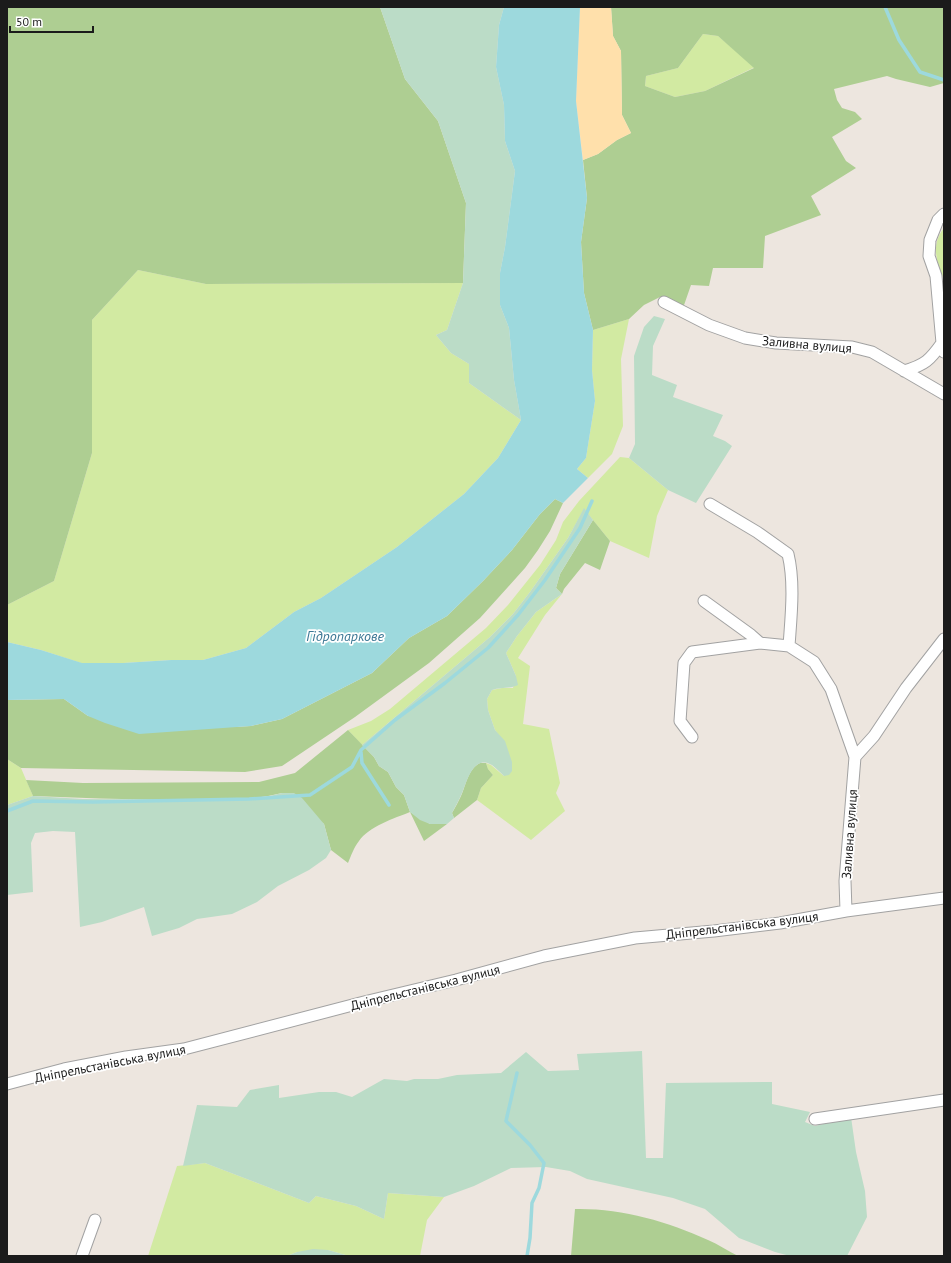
<svg xmlns="http://www.w3.org/2000/svg" width="951" height="1263" font-family="'PT Sans',sans-serif">
	<style>
		.grass { fill: #d2eaa2 }
		.forest { fill: #aece92; fill-rule: evenodd }
		.wetland { fill: #bbdcc7 }
		.sand { fill: #ffe0ab }
		.water { fill: #9dd9dd }
		.lines { fill: none; stroke-linecap: round; stroke-linejoin: round }
		.stream { stroke: #9dd9dd; stroke-width: 3.5 }
		.street-casing { stroke: #a2a2a2; stroke-width: 13 }
		.street { stroke: #fff; stroke-width: 11 }
		.labels { text-anchor: middle; stroke-width: 3.5; stroke-linejoin: round; paint-order: stroke }
		.street-label { font-size: 13px; fill: #1b1b1b; stroke: #fff }
		.water-label { font-size: 14px; font-style: italic; fill: #3d7895; stroke: #fff }
	</style>
	<rect width="100%" height="100%" fill="#ede6df"/>
	<!-- grass -->
	<path class="grass" d="M703,34L718,36L755,67L705,91L675,97L645,86L646,76L678,68Z
		M944,228V280C937,263 930,245 944,228Z
		M138,270L206,284L463,283L447,330L436,335L451,353L469,364V383L521,420L498,458L464,494L397,547L321,598L294,612L246,648L203,660H171L123,663H81L41,650L7,642V605L54,581L92,453V320Z
		M629,319L621,359L623,426L612,454L588,478L577,469L586,458L595,401L592,370L593,330Z
		M620,457L629,458L668,490L657,516L649,558L610,541L584,509L568,538L530,592L513,614L490,637L362,745L348,730L371,721L390,709L486,628L508,605L540,565L556,540L563,522L579,501Z
		M562,594L545,615L518,658L530,666L523,724L549,729L560,783L556,793L565,811L531,840L477,800L481,788L493,775L488,769L486,763L491,765L504,776L506,746L504,742L495,730L488,710L487,699L492,690L502,688H513L516,676L506,653L517,636L536,612Z
		M7,759L21,768L33,796L7,805Z
		M205,1163L309,1203L316,1196L356,1206L384,1219L388,1193L444,1197L427,1220L420,1256H349L328,1250L297,1252L287,1256H148L177,1166Z"/>
	<!-- forest -->
	<path class="forest" d="M7,7H380L405,79L438,121L466,203L463,283L206,284L138,270L92,320V453L54,581L7,605Z
		M611,7H944V83L930,87L896,79L887,76L834,89L837,100L842,108L855,112L862,119L832,137L846,161L856,168L811,196L821,215L765,236L763,268H713L709,286L691,285L683,308L668,299L660,297L644,305L629,319L593,330L584,293L581,242L587,198L583,160L598,154L617,140L631,133L622,115L621,51L613,36ZM703,34L718,36L754,68L705,91L675,97L645,86L646,76L678,68Z
		M555,499L563,503L550,531L538,550L525,568L480,618L429,663L355,717L282,766L245,772L21,768L7,759V700L64,699L88,716L235,727L251,726L282,719L372,673L409,638L447,616L483,581L512,550L540,514Z
		M593,520L610,541L600,570L585,563L564,589L562,594L556,588L560,574Z
		M348,730L374,757L379,766L388,772L396,787L404,795L410,812L430,824H447L424,841L410,812C395,818 368,827 359,841C354,847 351,856 348,863L331,850L324,824L282,793C245,802 205,801 167,800C122,799 78,798 33,796L26,780L83,783L259,782L295,773Z
		M480,763H486L488,769L493,775L481,788L477,800L454,818L452,813C455,808 458,802 461,796C466,785 468,769 480,763Z
		M575,1209C620,1208 667,1221 708,1240C718,1244 728,1251 738,1256H571Z"/>
	<!-- wetland -->
	<path class="wetland" d="M380,7H504L499,25L496,67L504,105L505,141L515,171L505,247L500,273V305L509,328L514,380L521,420L469,383V364L451,353L436,335L447,330L463,283L466,203L438,121L405,79Z
		M654,316L665,319L653,346L652,375L677,385L673,397L723,415L713,436L725,441L732,446L696,503L668,490L629,458L635,444L634,356L644,327Z
		M584,508L593,520L560,574L556,588L562,594L536,612L517,636L506,653L516,676L518,685C510,689 500,687 492,690L487,699L488,710L495,730L505,741L512,762V771L509,775L504,776C500,772 496,768 492,765C473,754 467,782 462,793C459,800 455,807 452,813L454,818L447,824H430L420,820L410,812L404,795L396,787L388,772L379,766L374,757L362,745L490,637L513,614L530,592L568,538Z
		M282,793H294L302,798L324,824L331,850L326,858L309,870L278,886L257,902L232,914L197,919L179,928L152,936L144,907L102,922L80,927L75,832L53,831L35,833L31,843L33,892L7,895V805L33,796L83,799L195,800L262,798Z
		M642,1051L646,1158H663L666,1083L772,1082V1104L810,1112L805,1122L815,1126L851,1117L856,1152L865,1191L867,1217L847,1256H790L775,1252L739,1238L705,1209L673,1198L587,1179L570,1171L546,1167L511,1168L474,1186L444,1197L388,1193L384,1219L356,1206L316,1196L309,1203L205,1163L183,1166L197,1105L237,1107L250,1090L279,1085V1098L319,1092H336L352,1097L384,1079L407,1081L414,1079H438L457,1075L501,1073L526,1052L548,1071L579,1070L577,1054Z
		M313,1249L328,1250L349,1256H287L297,1252Z"/>
	<!-- sand -->
	<path class="sand" d="M580,7H611L613,36L621,51L622,115L631,133L617,140L598,154L583,160L576,101Z"/>
	<!-- water -->
	<path class="water" d="M504,7H580L576,101L587,198L581,242L584,293L593,330L592,370L595,401L586,458L577,469L588,478L563,503L555,499L540,514L512,550L483,581L447,616L409,638L372,673L282,719L251,726L139,734L105,723L88,716L64,699L7,700V642L41,650L82,663H123L171,660H203L246,648L294,612L321,598L397,547L464,494L498,458L521,420L514,380L509,328L500,305V273L505,247L515,171L505,141L504,105L496,67L499,25Z"/>
	<g class="lines">
		<!-- stream -->
		<path class="stream" d="M885,7L899,40L920,72L944,80
			M361,752L362,763L389,805
			M7,811L33,801L93,802L249,799L310,795L352,767L361,750L395,720L445,683L488,648L518,615L545,580L580,528L592,501
			M517,1073L506,1121L530,1145L544,1163L539,1188L532,1203L530,1238L527,1256"/>
		<!-- street casing -->
		<g class="street-casing">
			<path id="street" d="M944,214L938,220L930,240L929,256L936,276L942,343L944,352
				M664,302L709,325L745,338L776,343L852,347L872,352L944,394
				M904,371C925,365 930,360 942,343
				M710,504L757,532L788,554C795,583 791,617 789,646
				M704,601L751,635L760,643L789,646L814,662L831,689L855,757
				M692,737L680,721L684,663L692,652L760,643
				M846,911L845,881L855,757L874,736L906,688L944,639
				M7,1084L64,1069L126,1057L184,1049L364,1002L456,980L544,956L635,938L714,931L780,923L846,911L944,898
				M815,1119L944,1100
				M82,1256L95,1220"/>
		</g>
		<!-- street -->
		<use href="#street" class="street"/>
	</g>
	<g class="labels">
		<!-- street labels -->
		<g class="street-label">
			<text transform="translate(807 344) rotate(5)" y="5">Заливна вулиця</text>
			<text transform="translate(849 834) rotate(-86)" y="5">Заливна вулиця</text>
			<text transform="translate(742 925) rotate(-7)" y="5">Дніпрельстанівська вулиця</text>
			<text transform="translate(425 987) rotate(-14)" y="5">Дніпрельстанівська вулиця</text>
			<text transform="translate(110 1063) rotate(-11)" y="5">Дніпрельстанівська вулиця</text>
		</g>
		<!-- water labels -->
		<g class="water-label">
			<text x="345" y="641">Гідропаркове</text>
		</g>
	</g>
	<!-- border -->
	<rect width="951" height="1263" fill="none" stroke="#1b1b1b" stroke-width="16"/>
	<!-- scale -->
	<path d="M10 26v6h83v-6" fill="none" stroke="#1b1b1b" stroke-width="2"/>
	<text x="16" y="26" font-size="12" fill="#1b1b1b" stroke="#ffffff" stroke-width="3" paint-order="stroke">50 m</text>
</svg>
